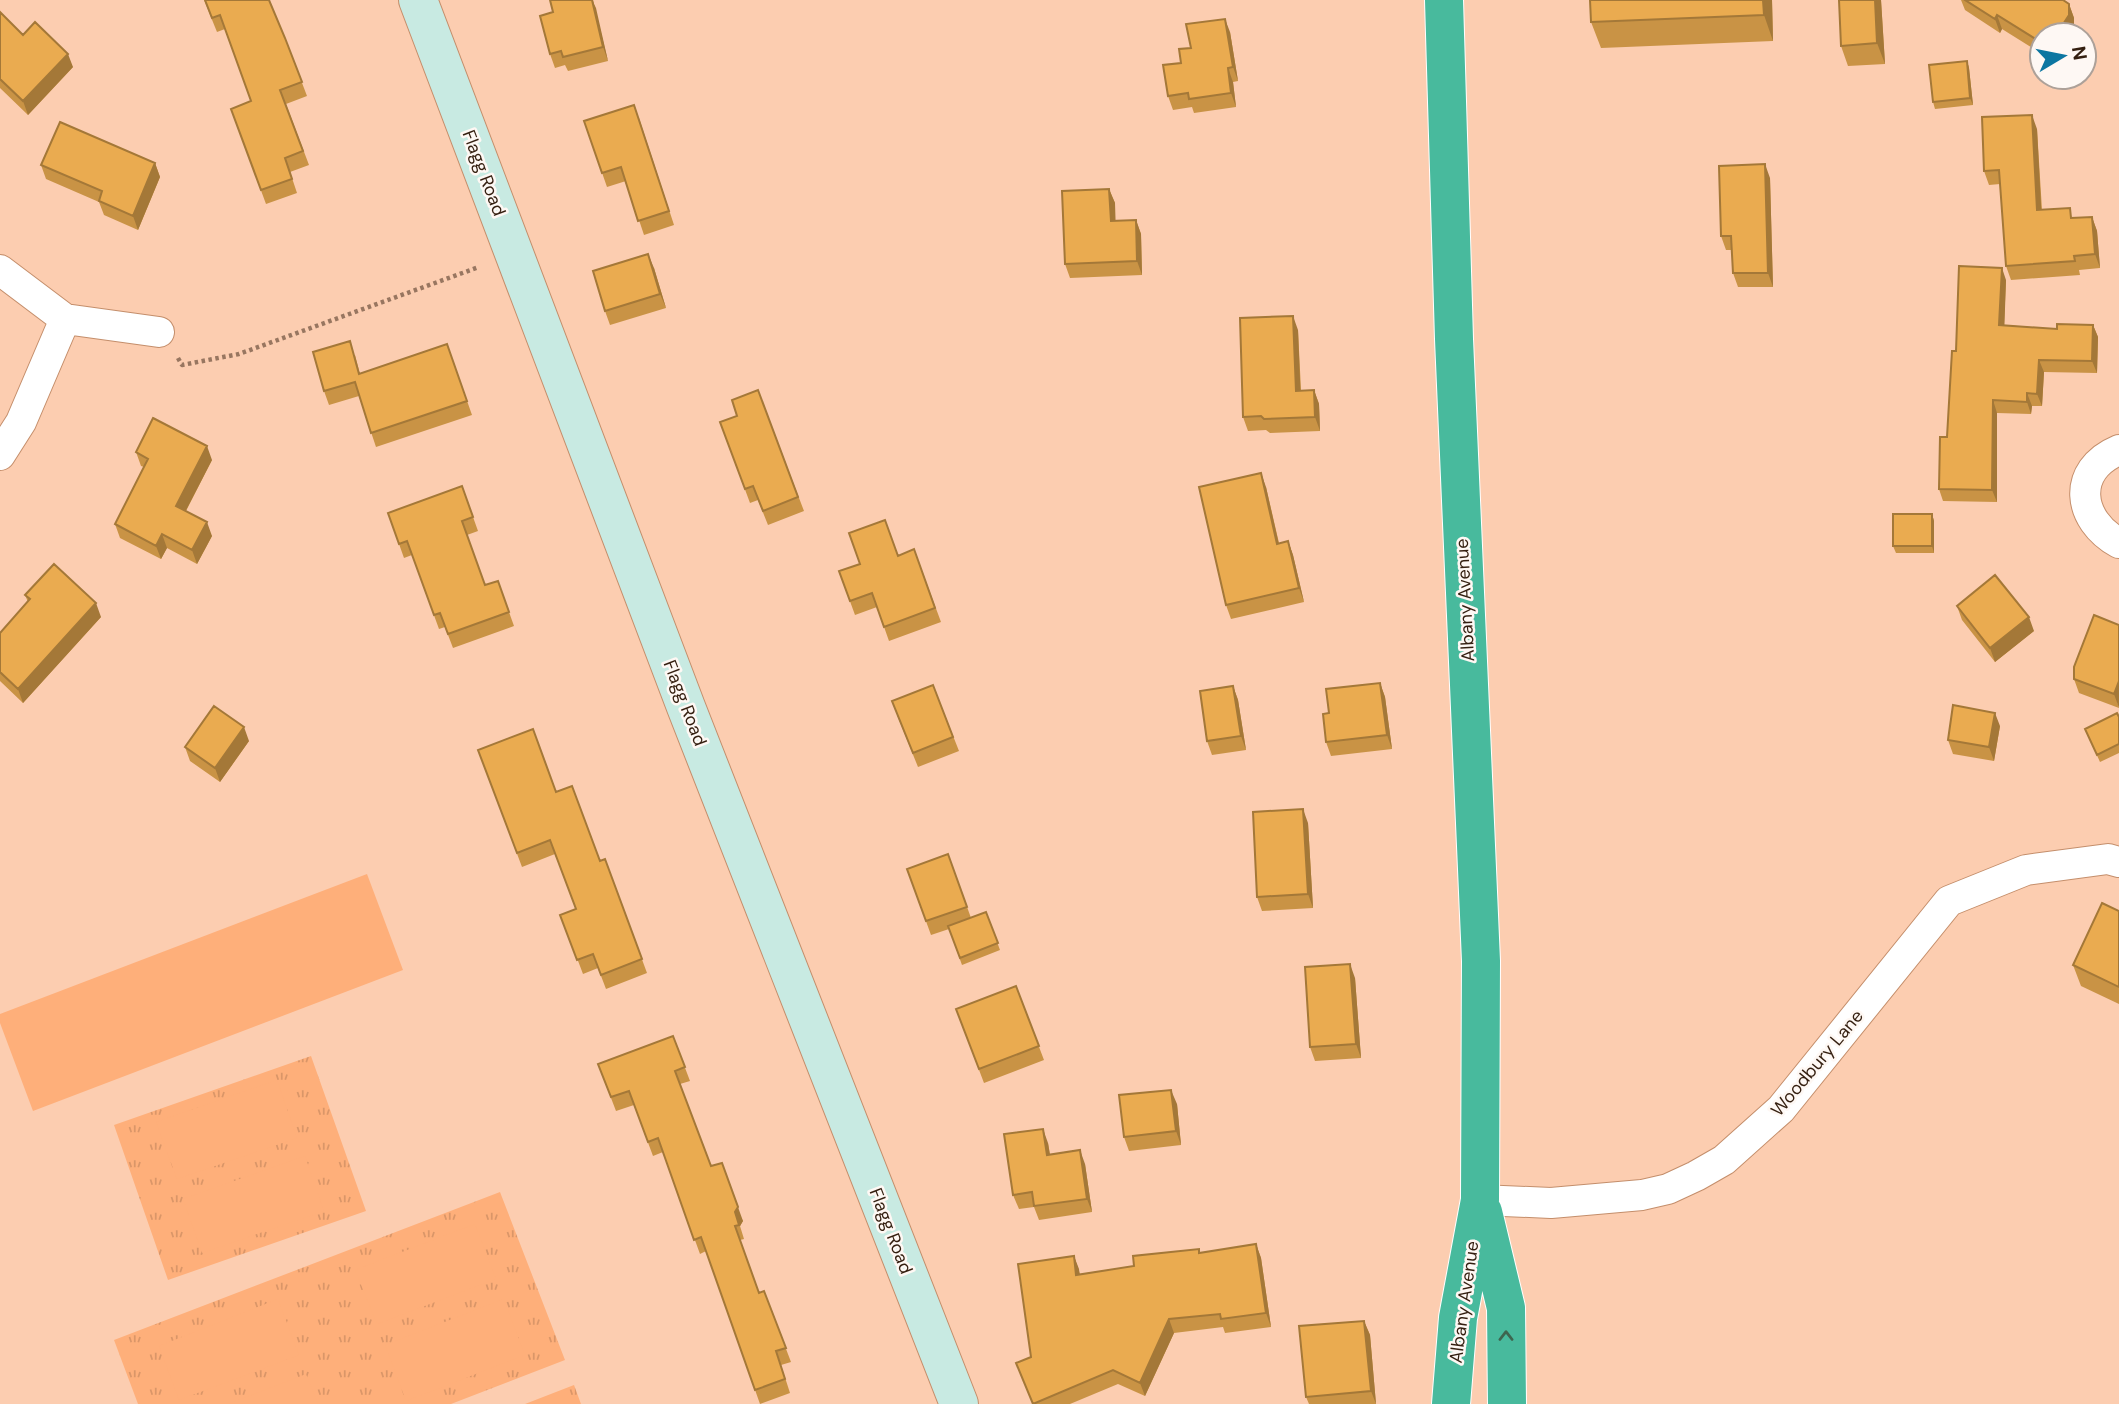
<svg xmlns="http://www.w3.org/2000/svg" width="2119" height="1404" font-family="'DM Sans',sans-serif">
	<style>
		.grass { fill: url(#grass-tufts) }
		.pitch { fill: #feaf7a }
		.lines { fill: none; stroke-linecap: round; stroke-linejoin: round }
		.street-casing { stroke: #c48e6b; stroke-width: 32 }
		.secondary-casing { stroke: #c48e6b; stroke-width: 40 }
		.highway-casing { stroke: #fff; stroke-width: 40 }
		.path { stroke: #987660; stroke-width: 4.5; stroke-dasharray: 3.5 3.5; stroke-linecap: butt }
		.street { stroke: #fff; stroke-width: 30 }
		.secondary { stroke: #c8eae2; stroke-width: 38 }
		.highway { stroke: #48ba9d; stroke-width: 38 }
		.wall { fill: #c99345 }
		.shaded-wall { fill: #a47838 }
		.building { fill: #eaab50; stroke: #a47838; stroke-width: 2 }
		.oneway { stroke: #3d654f }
		.labels { text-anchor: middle; stroke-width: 5; stroke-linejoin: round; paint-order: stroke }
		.street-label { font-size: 18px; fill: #341f10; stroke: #fef8f4 }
	</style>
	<defs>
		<pattern id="grass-tufts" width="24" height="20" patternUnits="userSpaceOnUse" patternTransform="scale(1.75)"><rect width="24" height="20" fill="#feaf7a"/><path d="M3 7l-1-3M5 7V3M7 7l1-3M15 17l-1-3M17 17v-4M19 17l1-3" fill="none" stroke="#da9668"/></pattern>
	</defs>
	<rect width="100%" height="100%" fill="#fccdb0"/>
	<!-- grass -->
	<path class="grass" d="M311,1056L366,1211L168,1280L114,1125Z
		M500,1192L565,1360L451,1404H138L114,1340Z
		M574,1385L581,1404H525Z"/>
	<!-- pitch -->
	<path class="pitch" d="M367,874L403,970L33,1111L0,1023V1014Z
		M277,1080L297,1138L177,1179L156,1122Z
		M305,1156L324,1211L202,1253L183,1199Z
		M475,1224L496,1279L377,1324L355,1270Z
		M278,1299L299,1355L179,1400L159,1346Z
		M504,1299L525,1355L406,1401L385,1345Z
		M306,1374L318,1404H228Z"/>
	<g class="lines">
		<!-- street casing -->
		<g class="street-casing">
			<path id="street" d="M0,270L65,319L159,332
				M2119,450C2071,470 2077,520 2119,543
				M0,455L21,422L65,319
				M1480,1200L1551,1203L1642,1195L1668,1189L1696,1176L1724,1160L1781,1109L1949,901L2026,870L2108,859L2119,862"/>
		</g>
		<!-- secondary casing -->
		<g class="secondary-casing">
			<path id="secondary" d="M418,0L686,707L959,1404"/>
		</g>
		<!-- highway casing -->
		<g class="highway-casing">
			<path id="highway" d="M1444,0L1454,339L1481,961L1480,1200L1458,1318L1451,1404
				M1483,1212L1506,1308L1507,1404"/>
		</g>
		<!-- path -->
		<path class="path" d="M178,358L182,365L239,354L479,267"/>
		<!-- street -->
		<use href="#street" class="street"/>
		<!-- secondary -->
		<use href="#secondary" class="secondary"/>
		<!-- highway -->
		<use href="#highway" class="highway"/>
	</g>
	<!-- wall -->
	<path class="wall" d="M204,0H269L285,38L307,96L286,104L309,165L290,172L297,193L266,204L231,109L251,101L225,29L217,32Z
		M550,0H593L608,61L568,71L565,65L555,68L550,54L553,12Z
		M1772,0L1773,41L1601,48L1591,22Z
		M1881,0L1885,64L1848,66L1841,46Z
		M1961,0H2063L2069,4L2074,18V29L2070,35H2042V54L2002,29L2000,33L1965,10Z
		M0,12L23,35L73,67L28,115L0,88Z
		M1230,32L1238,81L1233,82L1236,107L1194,113L1192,107L1173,110L1168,96L1181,63L1191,48Z
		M1967,61L1969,68L1973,105L1935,109L1933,102Z
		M639,118L674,225L644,235L626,181L607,187L584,121Z
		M2037,129L2042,210L2074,218L2092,217L2097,231L2100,268L2079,270L2080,275L2011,280L2006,266L2000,184L1989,185L1984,171Z
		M155,163L160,177L138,230L104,215L99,202L46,179L41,165Z
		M1770,178L1773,287H1738L1733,273L1732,250H1726L1721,236Z
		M1109,189L1115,203V221L1136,220L1141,234L1142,275L1070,278L1065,264Z
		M654,268L666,308L610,325L605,311Z
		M2006,280L2004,325L2057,329L2093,325L2098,337L2097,373L2044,372L2042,406H2032L2031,414L1997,413V502L1943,501L1939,489L1947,437L1956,351Z
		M1298,330L1301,390H1314L1319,404L1320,431L1270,433L1266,430L1248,431L1243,417Z
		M447,344L472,415L376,447L359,396L329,405L324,391L355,355L360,374Z
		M758,390L804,511L768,525L758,500L750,503L720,422L737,416Z
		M136,452L212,460L186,511L212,536L197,564L167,548L161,559L120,538L115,524L144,467L141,466Z
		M462,486L478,531L467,535L485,585L498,581L514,626L453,648L445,627L439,629L412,555L404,558L388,513Z
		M1266,487L1279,543L1288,541L1293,555L1304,602L1231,619L1226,605Z
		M1932,514L1934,521V553H1896L1893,546Z
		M914,549L941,622L889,641L877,607L855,615L839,571L898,556Z
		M25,595L101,617L23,703L0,681V633L28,602Z
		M1957,606L2034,631L1995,662L1962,620Z
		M2094,615L2119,708L2079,693L2074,679Z
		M1380,683L1385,697L1392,749L1331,756L1326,742L1329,713Z
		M933,685L959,751L918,767L897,715Z
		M1233,686L1238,700L1246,750L1212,755L1207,741Z
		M2119,717V753L2100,762L2085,729Z
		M2000,726L1994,761L1953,754L1948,740Z
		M249,741L220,782L190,761L185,747Z
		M478,750L556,792L600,861L605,859L647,973L606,989L598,968L583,974L566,929L576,909L555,854L522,867Z
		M1308,823L1313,908L1262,911L1257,897Z
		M948,854L971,918L986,912L1000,950L962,965L949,929L931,935L907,869Z
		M2119,911V1004L2081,986L2073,965Z
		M1355,978L1361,1058L1315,1061L1310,1047Z
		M1016,986L1044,1060L984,1083L956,1009Z
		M673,1036L690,1081L680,1084L711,1166L743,1221L740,1226L744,1239L740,1240L759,1293L764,1291L791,1362L781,1365L790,1393L760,1404L706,1251L700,1254L663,1152L653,1156L634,1105L616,1111L598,1064Z
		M1177,1104L1181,1145L1129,1151L1124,1137Z
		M1048,1143L1050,1154L1085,1164L1092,1212L1039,1220L1034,1207L1019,1209L1013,1195Z
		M1256,1244L1261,1258L1271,1327L1225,1333L1223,1327L1174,1333L1145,1396L1118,1384L1070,1404H1033L1016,1363L1031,1357L1074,1256L1080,1274L1134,1266L1199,1249L1200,1253Z
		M1364,1321L1370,1335L1376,1404H1309L1306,1397Z"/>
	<!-- shaded-wall -->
	<path class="shaded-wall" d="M592,0L596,8L608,61L603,47Z
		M1763,0H1772L1773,41L1764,15Z
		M1875,0H1881L1885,64L1877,43Z
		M2069,4L2074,18V29L2070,35H2056Z
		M1997,15L2002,29L2000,33L1995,19Z
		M1225,19L1230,32L1238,81L1233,67Z
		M68,54L73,67L28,115L23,101Z
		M1967,61L1969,68L1973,105L1970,98Z
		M1228,68L1233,82L1236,107L1231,93Z
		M2032,115L2037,129L2042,224L2037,210Z
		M155,163L160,177L138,230L133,216Z
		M1765,164L1770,178L1773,287L1768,273Z
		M1109,189L1115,203L1116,235L1111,221Z
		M2092,217L2097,231L2100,268L2095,254Z
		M1136,220L1141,234L1142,275L1137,261Z
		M648,254L654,268L666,308L660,294Z
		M2002,268L2006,280L2004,337L1999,325Z
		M1293,316L1298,330L1301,405L1296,391Z
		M2093,325L2098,337L2097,373L2092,361Z
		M2039,360L2044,372L2042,406L2037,394Z
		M1314,390L1319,404L1320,431L1315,417Z
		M2027,393L2032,406L2031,414L2027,402Z
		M1993,400L1997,413V502L1992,490Z
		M207,446L212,460L181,520L176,506Z
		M1261,473L1266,487L1282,558L1277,544Z
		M1932,514L1934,521V553L1932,546Z
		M207,522L212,536L197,564L192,550Z
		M162,534L167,548L161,559L156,546Z
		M1288,541L1293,555L1304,602L1299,588Z
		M96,603L101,617L23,703L18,689Z
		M2029,617L2034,631L1995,662L1990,648Z
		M2119,681V708L2114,694Z
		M1380,683L1385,697L1392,749L1387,735Z
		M1233,686L1238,700L1246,750L1241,736Z
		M1995,713L2000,726L1994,761L1989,747Z
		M244,727L249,741L220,782L215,768Z
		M1303,809L1308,823L1313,908L1308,894Z
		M1350,964L1355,978L1361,1058L1356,1044Z
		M1171,1090L1177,1104L1181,1145L1176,1131Z
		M1043,1129L1048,1143L1052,1169L1047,1155Z
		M1080,1150L1085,1164L1092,1212L1087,1199Z
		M722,1163L743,1221L740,1226L735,1212Z
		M1256,1244L1261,1258L1271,1327L1266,1313Z
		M1074,1256L1079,1269L1081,1288L1076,1275Z
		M1169,1319L1174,1333L1145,1396L1140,1383Z
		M1364,1321L1370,1335L1376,1404L1371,1391Z"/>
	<!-- building -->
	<path class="building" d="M205,0H269L285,38L302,82L280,90L303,151L285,158L292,179L261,190L231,109L251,101L220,15L212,18Z
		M550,0H592L603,47L563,57L561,51L550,54L540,16L553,12Z
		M1590,0H1763L1764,15L1591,22Z
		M1839,0H1875L1877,43L1841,46Z
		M1965,0H2063L2069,4V15L2056,35H2042V43L1997,15L1995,19Z
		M0,12L23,35L35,22L68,54L23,101L0,79Z
		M1225,19L1233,67L1228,68L1231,93L1189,99L1188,93L1168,96L1163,65L1181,63L1179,49L1191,48L1186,24Z
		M1967,61L1970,98L1933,102L1929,65Z
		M634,105L669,211L638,221L621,167L602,173L584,121Z
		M2032,115L2037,210L2070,208L2071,218L2092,217L2095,254L2074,256L2075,261L2006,266L1999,170L1984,171L1982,117Z
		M60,122L155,163L133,216L99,201L102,191L41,165Z
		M1765,164L1768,273H1733L1731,236H1721L1719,166Z
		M1109,189L1111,221L1136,220L1137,261L1065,264L1062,191Z
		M648,254L660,294L605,311L593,271Z
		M1959,266L2002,268L1999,325L2057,329V324L2093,325L2092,361L2039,360L2037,394L2027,393V402L1993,400L1992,490L1939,489L1940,437H1947L1952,351H1956Z
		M1293,316L1296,391L1314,390L1315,417L1264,419L1261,416L1243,417L1240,318Z
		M350,341L359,374L447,344L467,401L371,433L355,382L324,391L313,352Z
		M758,390L798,497L763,511L753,486L745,489L720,422L737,416L732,400Z
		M153,418L207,446L176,506L207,522L192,550L162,534L156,546L115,524L148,459L136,452Z
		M1261,473L1277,544L1288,541L1299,588L1226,605L1199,487Z
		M462,486L473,517L462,521L485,585L498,581L509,612L448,634L440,613L434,615L407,541L399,544L388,513Z
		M1893,514H1932V546H1893Z
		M885,520L898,556L914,549L935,608L884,627L872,593L850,601L839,571L860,564L849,533Z
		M54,564L96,603L18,689L0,672V633L30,599L25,595Z
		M1995,575L2029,617L1990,648L1957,606Z
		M2094,615L2119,625V681L2114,694L2074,679V667Z
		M1380,683L1387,735L1326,742L1323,714L1329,713L1326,689Z
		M933,685L953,737L913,753L892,701Z
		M1233,686L1241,736L1207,741L1200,691Z
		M1953,705L1995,713L1989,747L1948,740Z
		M214,706L244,727L215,768L185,747Z
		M2117,713L2119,717V744L2097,755L2085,729Z
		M533,729L556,792L572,786L600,861L605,859L642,959L601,975L593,954L577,960L560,915L576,909L550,840L517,853L478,750Z
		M1303,809L1308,894L1257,897L1253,812Z
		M948,854L967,907L926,921L907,869Z
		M2102,903L2119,911V987L2073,965Z
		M986,912L998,943L960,958L948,926Z
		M1350,964L1356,1044L1310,1047L1305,967Z
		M1016,986L1039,1046L979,1069L956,1009Z
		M673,1036L685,1067L675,1071L711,1166L722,1163L738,1207L735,1212L739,1225L735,1226L759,1293L764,1291L786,1348L776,1351L785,1379L755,1390L701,1237L694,1240L658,1138L648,1142L629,1091L611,1097L598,1064Z
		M1171,1090L1176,1131L1124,1137L1119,1095Z
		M1043,1129L1047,1155L1080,1150L1087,1199L1034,1206L1032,1192L1013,1195L1004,1134Z
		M1256,1244L1266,1313L1221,1319L1220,1314L1169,1319L1140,1383L1113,1370L1033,1404L1016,1363L1031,1357L1018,1264L1074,1256L1076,1275L1134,1266L1133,1256L1199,1249V1253Z
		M1364,1321L1371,1391L1306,1397L1299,1326Z"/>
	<!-- one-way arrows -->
	<defs><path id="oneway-chevron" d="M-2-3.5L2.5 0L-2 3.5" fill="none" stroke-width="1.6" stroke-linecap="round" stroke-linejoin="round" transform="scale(1.75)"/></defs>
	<use class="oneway" href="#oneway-chevron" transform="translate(1506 1336) rotate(-90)"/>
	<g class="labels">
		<!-- street labels -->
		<g class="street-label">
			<text transform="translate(484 173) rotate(69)" y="6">Flagg Road</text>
			<text transform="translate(1465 600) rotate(-93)" y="6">Albany Avenue</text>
			<text transform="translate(685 703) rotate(69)" y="6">Flagg Road</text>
			<text transform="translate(1817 1063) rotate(-50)" y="6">Woodbury Lane</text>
			<text transform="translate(891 1231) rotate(69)" y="6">Flagg Road</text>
			<text transform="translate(1464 1302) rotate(-82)" y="6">Albany Avenue</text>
		</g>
	</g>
	<!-- north arrow -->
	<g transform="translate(2063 56) rotate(80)"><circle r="33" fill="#fef8f4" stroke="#ada199" stroke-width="2"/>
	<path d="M0-5L12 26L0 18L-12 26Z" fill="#0c76a1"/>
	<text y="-10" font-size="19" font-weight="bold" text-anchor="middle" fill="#341f10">N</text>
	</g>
</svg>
